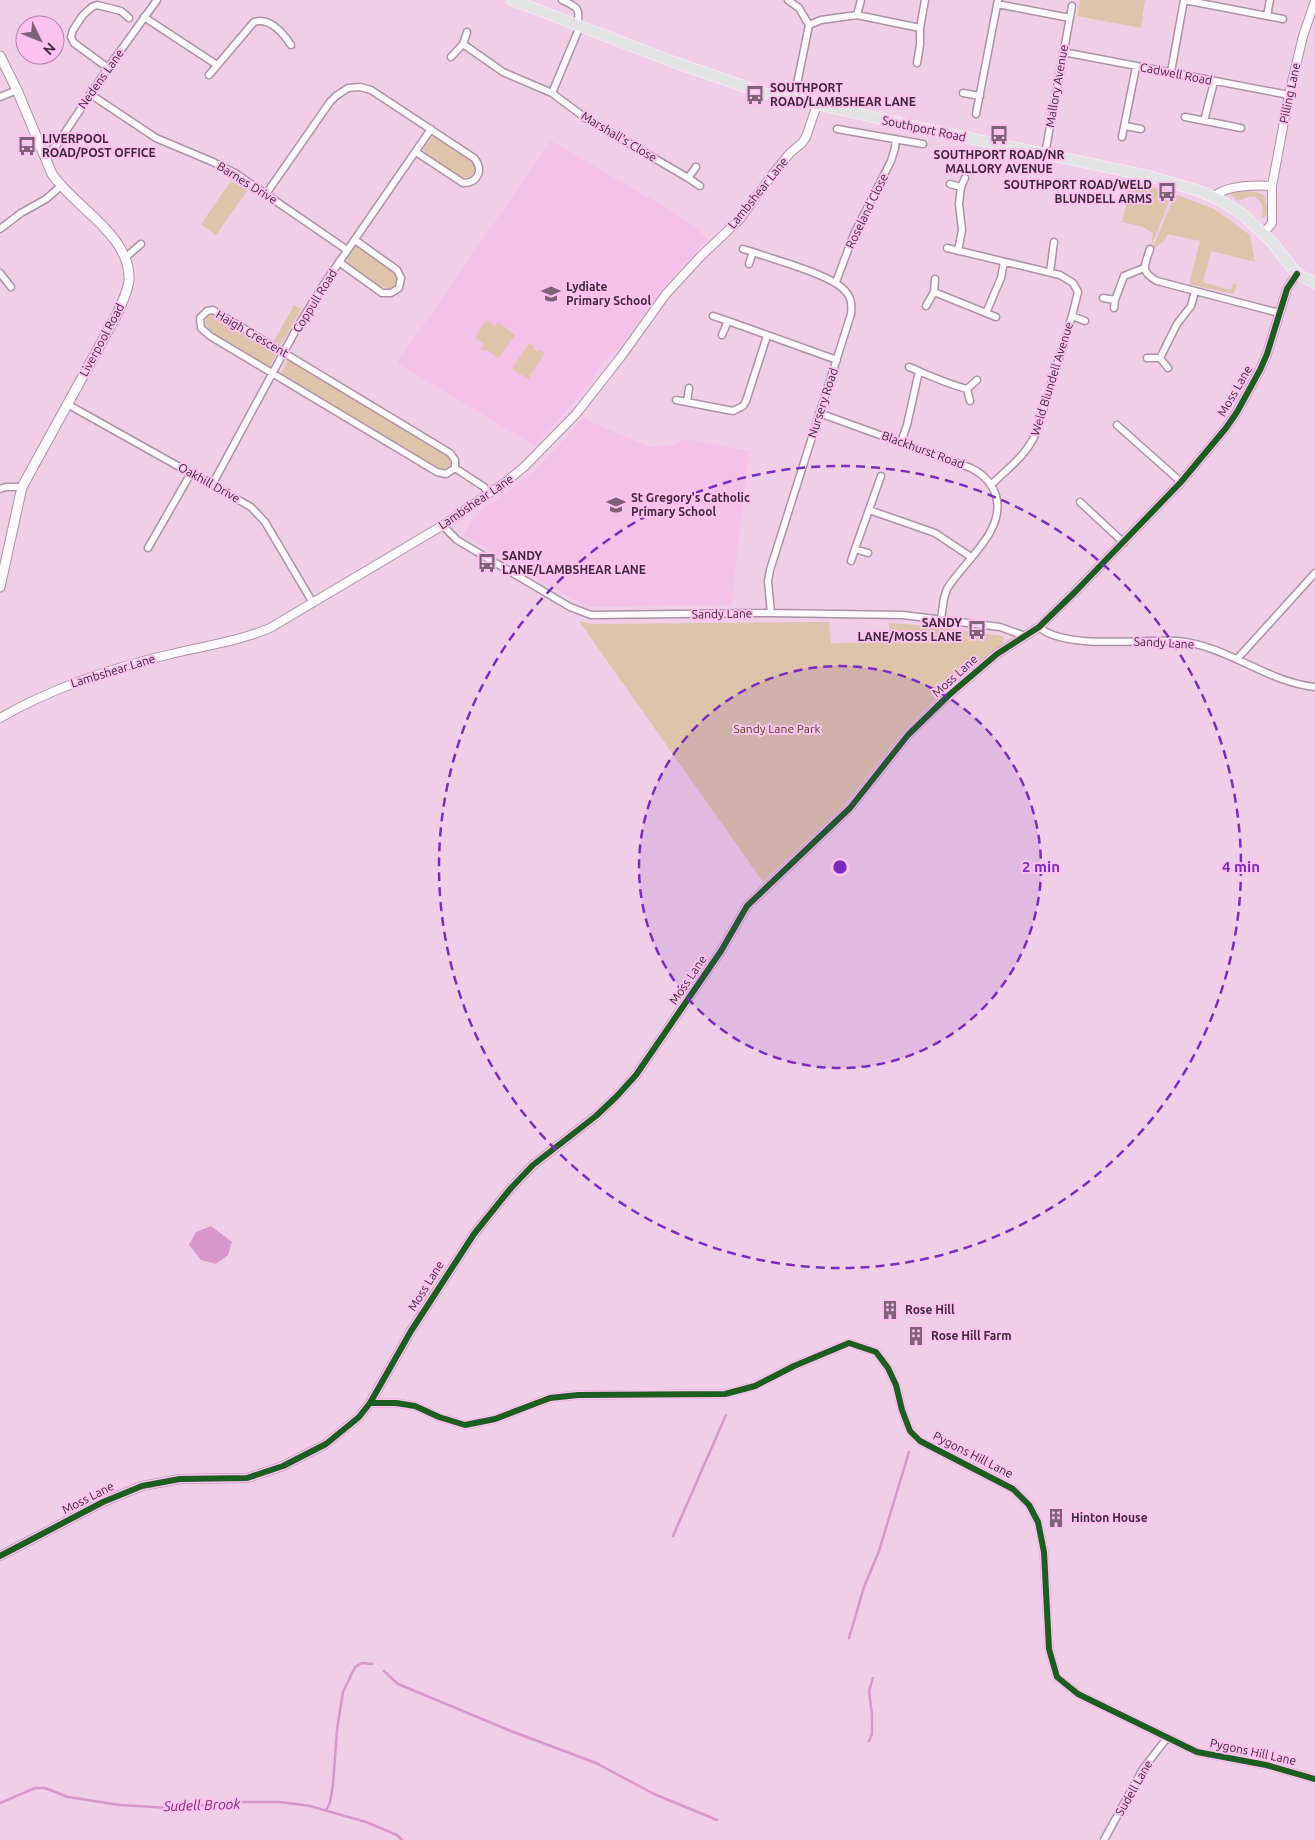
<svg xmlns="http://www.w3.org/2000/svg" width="1315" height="1840" font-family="Ubuntu,sans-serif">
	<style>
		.built { fill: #f4c1e9 }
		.green { fill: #ddc4aa }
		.water { fill: #d897cb }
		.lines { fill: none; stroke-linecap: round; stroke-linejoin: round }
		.stream { stroke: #d897cb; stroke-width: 2.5 }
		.minor-casing { stroke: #ab92a5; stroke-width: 9 }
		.tertiary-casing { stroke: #ab92a5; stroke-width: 10 }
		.secondary-casing { stroke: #ab92a5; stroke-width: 11 }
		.primary-casing { stroke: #f8e9f5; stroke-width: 12 }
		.minor { stroke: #fdf8fc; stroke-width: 6 }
		.tertiary { stroke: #fdf8fc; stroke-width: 8 }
		.secondary { stroke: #fdf8fc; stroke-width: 9 }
		.primary { stroke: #e2e4e4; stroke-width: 10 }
		.cycleway-casing { stroke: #fdc1f0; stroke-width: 9 }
		.cycleway { stroke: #1b5e20; stroke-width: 6 }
		.ring { fill: none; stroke: #7b2cbf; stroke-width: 2.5; stroke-dasharray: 9 6 }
		.labels { text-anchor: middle; stroke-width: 4; stroke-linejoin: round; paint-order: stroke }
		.street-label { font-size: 12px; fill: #40293b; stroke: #fdc1f0 }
		.poi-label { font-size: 12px; font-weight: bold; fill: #40293b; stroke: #fdc1f0; text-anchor: start }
		.park-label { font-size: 12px; fill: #51461c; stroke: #fdc1f0 }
		.water-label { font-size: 14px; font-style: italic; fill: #832875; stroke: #fdc1f0 }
		.centre { fill: #7b2cbf; stroke: #fdc1f0; stroke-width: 2.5 }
		.ring-label { font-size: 15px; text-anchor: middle; font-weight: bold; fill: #7b2cbf; stroke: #fdc1f0; stroke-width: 4; stroke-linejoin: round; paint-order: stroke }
	</style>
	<rect width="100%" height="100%" fill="#f0cee8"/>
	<!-- built -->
	<path class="built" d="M551,141L668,209L691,224L708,239L668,282L616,351L614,350L596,373L593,381L535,446L397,363Z
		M583,418L649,447L674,445L685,439L749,451L731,606L706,605L595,607L585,605L572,599L463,535L475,515L535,471Z"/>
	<!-- green -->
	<path class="green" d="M1080,0H1145L1141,28L1077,16Z
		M433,136L474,163L475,169C468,192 437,161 425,154L424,147Z
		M231,181L247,191L216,235L201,224Z
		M1135,183L1164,190V193L1168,194L1169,192L1172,193L1151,247L1153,233L1143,227L1122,222L1131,185H1134Z
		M1246,191L1256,192L1264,195L1268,212L1264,218H1261C1264,208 1263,203 1255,197H1247L1238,201L1232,196L1231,193Z
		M1177,195L1214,209L1250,235L1255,262L1211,251L1203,282L1231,290L1233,283L1237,285L1233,294L1189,284L1200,241L1167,234L1165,240L1155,248L1153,247L1174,197H1176Z
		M359,246L396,273L398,277C397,281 397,286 393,288C384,293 356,269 348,263L347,258L354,247Z
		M294,305L301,309L282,343L280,344L274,341Z
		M214,315L278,351L269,367C260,363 209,334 206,326C204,321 206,318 209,316Z
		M486,320L495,326L498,322L515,335L499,358L485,349L484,351L481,349L484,344L475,338Z
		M529,343L534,346L533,349L538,352L540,350L545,353L528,379L512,369Z
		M289,358L439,449L451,459L450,467L442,470L430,465L280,375Z
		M579,621L592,624L829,622L831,643L889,642V623L929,626L1003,636L1004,643L951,684L903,732L842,808L763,882Z"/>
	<!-- water -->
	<path class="water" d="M211,1226L232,1242L228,1255L216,1264L201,1260L189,1245L196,1232Z"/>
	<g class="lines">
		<!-- stream -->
		<path class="stream" d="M673,1536L726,1415
			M849,1638L864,1587L879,1551L909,1452
			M384,1671L398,1684L511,1731L596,1763L654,1794L717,1820
			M869,1741L872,1734V1714L869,1691L873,1678
			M0,1803L35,1788H45L68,1797L120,1805L169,1808L242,1802H280L310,1806L366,1822L397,1835L402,1840
			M326,1811L330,1802L333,1785L337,1730L343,1692L355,1667L362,1663L372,1664"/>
		<!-- minor casing -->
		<g class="minor-casing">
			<path id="minor" d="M562,0C577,7 581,8 577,25
				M788,0L799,8L809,25L794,99
				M1184,0L1283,19
				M997,4L1070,18
				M857,15L861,0
				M1267,16L1270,0
				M144,17L217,65
				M809,25L821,20L857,15L920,28
				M463,44L503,72L552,93L584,117L688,178
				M1063,52L1289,95
				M451,57L463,44L467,32
				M917,63L920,45V28L925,0
				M108,68L74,43L71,37L73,30L83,15L92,7L97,5L121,11L129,18
				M1171,72L1184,0
				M209,75L254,22C270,17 283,33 291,45
				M552,93L580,26
				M963,93L980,96
				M90,94L156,138L213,162L235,173L347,250
				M0,97L17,90
				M976,114L998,0
				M1185,117L1241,128
				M1204,121L1214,82
				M1125,126L1141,129
				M837,129L923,144
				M1122,137L1136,67
				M1045,154L1072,6
				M44,156L56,146L108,68L157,0
				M696,167L688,178L700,186
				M950,184L961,187L965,178
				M266,194L330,102L336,96L348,88L360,87L371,90L474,158C484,170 478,183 463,183L416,152
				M0,229L21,213L46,199L61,186
				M947,248L1060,275L1073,283L1078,292L1072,316L1085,321
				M743,249L753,252L749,264
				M1150,249C1145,265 1139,271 1157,281L1279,313
				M958,251L962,230L959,204L961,187
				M753,252C774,260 834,275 846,292C852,298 852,306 851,314L770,570L768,581L771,613
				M125,258L141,244
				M339,262L382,293H391L399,288L401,278L397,270L355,240
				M1050,272L1054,242
				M0,273L11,287
				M836,282L854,234L891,161L895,148L896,139
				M934,292L996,317
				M1103,298L1115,300L1114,308
				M1115,300L1124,276L1144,268
				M926,306L934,292L935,279
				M213,310L450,453L455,460V468L446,474L437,472L210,336L201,328L200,318L207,311Z
				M986,313L1001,278L1004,262
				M713,316L728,321L722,335
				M728,321L837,360
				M1147,358H1160L1168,368
				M1160,358L1177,324L1191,306L1195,291
				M909,367C928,375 947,384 967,389
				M676,400L733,411L743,406L746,401L767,336
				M970,401L967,389L977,380
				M687,402L689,388
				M67,404L251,507L265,522L313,603
				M819,413L971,468C983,474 992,483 996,496C1006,531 964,561 947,589L944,598L941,619
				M1117,425L1181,482
				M901,442L907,425L919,371
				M455,468L484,487L489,493
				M212,485L298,326L322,287L431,129
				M991,485C1008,468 1026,456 1036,433L1072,316
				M0,489L6,487H22
				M1080,502L1124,543
				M869,510L935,533L971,557
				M442,525L457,540L570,607L591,615L771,613L903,615L1000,627L1025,636
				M148,548L191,473
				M855,549L881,476
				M851,561L855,549L868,553
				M1039,627C1064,650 1143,639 1177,641C1227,645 1266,682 1315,687
				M1238,658L1315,573
				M370,1403H396L415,1406L439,1417L465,1425L495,1419L550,1398L578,1395L725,1394L755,1386L794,1366L849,1343L876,1352L888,1368L896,1385L902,1410L910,1431L920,1441L1013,1489L1029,1505L1038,1522L1044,1552L1049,1649L1057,1677L1078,1694L1197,1752L1266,1765L1315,1779
				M1104,1840L1143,1769L1167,1738"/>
		</g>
		<!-- tertiary casing -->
		<g class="tertiary-casing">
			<path id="tertiary" d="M1213,197C1227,185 1255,185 1272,186
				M1263,234L1272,223V186L1289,95L1303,36L1315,1
				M0,718C52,688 108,669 167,655C202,646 237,642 270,628L445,524L507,481L524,467L576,414L620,358L666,294L700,257L740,219L772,175L790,153L802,143L806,137L817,105
				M0,1556L103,1502L142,1486L180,1479L247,1478L283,1466L326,1444L359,1417L370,1403L411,1331L474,1234L511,1188L533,1165L596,1116L617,1096L636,1075L721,951L747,906L850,808L908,735L949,695L997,654L1039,627L1075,592L1181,482L1226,428L1237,412L1260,370L1267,354L1287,289L1297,274"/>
		</g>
		<!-- secondary casing -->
		<g class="secondary-casing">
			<path id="secondary" d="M0,56L17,90L52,174C74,207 131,235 129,280C128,292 121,305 116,316L22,487L0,587"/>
		</g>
		<!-- primary casing -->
		<g class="primary-casing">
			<path id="primary" d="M512,0L671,61L781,99H794L926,129L1149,176L1199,191L1220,200L1242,214L1271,241L1297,274L1315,283"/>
		</g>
		<!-- minor -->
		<use href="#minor" class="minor"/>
		<!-- tertiary -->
		<use href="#tertiary" class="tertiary"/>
		<!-- secondary -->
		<use href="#secondary" class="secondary"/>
		<!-- primary -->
		<use href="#primary" class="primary"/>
		<!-- cycleway casing -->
		<g class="cycleway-casing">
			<path id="cycleway" d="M370,1403H396L415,1406L439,1417L465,1425L495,1419L550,1398L578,1395L725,1394L755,1386L794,1366L849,1343L876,1352L888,1368L896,1385L902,1410L910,1431L920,1441L1013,1489L1029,1505L1038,1522L1044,1552L1049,1649L1057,1677L1078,1694L1197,1752L1266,1765L1315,1779
				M0,1556L103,1502L142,1486L180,1479L247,1478L283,1466L326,1444L359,1417L370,1403L411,1331L474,1234L511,1188L533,1165L596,1116L617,1096L636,1075L721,951L747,906L850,808L908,735L949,695L997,654L1039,627L1075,592L1181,482L1226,428L1237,412L1260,370L1267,354L1287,289L1297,274"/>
		</g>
		<!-- cycleway -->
		<use href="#cycleway" class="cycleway"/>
	</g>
	<!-- distance rings -->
	<circle cx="840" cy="867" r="201" fill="#7b2cbf" fill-opacity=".12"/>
	<g class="ring">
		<circle cx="840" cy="867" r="201"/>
		<circle cx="840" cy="867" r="401"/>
	</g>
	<!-- icons -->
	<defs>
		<g id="bus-bare" transform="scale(1.5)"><path d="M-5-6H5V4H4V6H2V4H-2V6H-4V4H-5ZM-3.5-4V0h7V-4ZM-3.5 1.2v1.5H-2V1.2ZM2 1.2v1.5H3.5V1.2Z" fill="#7e6378" stroke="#fdc1f0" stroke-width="2.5" paint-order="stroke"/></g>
		<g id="school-bare" transform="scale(1.5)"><path d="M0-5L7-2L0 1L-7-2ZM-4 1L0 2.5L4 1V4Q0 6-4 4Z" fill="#7e6378" stroke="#fdc1f0" stroke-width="2.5" paint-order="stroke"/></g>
		<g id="building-bare" transform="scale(1.5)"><path d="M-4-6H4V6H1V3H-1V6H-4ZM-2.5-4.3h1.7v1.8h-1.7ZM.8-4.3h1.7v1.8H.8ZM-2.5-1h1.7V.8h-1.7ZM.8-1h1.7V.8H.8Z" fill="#7e6378" stroke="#fdc1f0" stroke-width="2.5" paint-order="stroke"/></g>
	</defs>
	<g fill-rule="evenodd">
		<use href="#bus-bare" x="755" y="95"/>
		<use href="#bus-bare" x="999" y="135"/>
		<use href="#bus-bare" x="27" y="146"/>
		<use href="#bus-bare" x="1167" y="192"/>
		<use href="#school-bare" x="551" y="294"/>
		<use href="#school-bare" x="616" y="505"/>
		<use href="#bus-bare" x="487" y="563"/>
		<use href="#bus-bare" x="977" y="630"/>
		<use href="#building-bare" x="890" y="1310"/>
		<use href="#building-bare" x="916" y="1336"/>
		<use href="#building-bare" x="1056" y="1518"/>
	</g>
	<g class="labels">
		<!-- street labels -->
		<g class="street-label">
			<text transform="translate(1176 74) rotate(11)" y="4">Cadwell Road</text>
			<text transform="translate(101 79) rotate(-55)" y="4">Nedens Lane</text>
			<text transform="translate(1057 86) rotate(-80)" y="4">Mallory Avenue</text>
			<text transform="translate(1290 93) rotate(-78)" y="4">Pilling Lane</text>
			<text transform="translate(924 129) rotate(12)" y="4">Southport Road</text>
			<text transform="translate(619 137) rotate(31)" y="4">Marshall's Close</text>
			<text transform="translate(247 183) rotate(32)" y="4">Barnes Drive</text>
			<text transform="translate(758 193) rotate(-51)" y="4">Lambshear Lane</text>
			<text transform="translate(867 211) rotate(-64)" y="4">Roseland Close</text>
			<text transform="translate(315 301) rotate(-58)" y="4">Coppull Road</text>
			<text transform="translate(252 334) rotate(30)" y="4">Haigh Crescent</text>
			<text transform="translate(102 340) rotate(-62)" y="4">Liverpool Road</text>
			<text transform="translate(1052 379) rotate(-73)" y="4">Weld Blundell Avenue</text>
			<text transform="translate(1235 391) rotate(-60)" y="4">Moss Lane</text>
			<text transform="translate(823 403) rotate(-72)" y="4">Nursery Road</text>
			<text transform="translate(923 450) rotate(20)" y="4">Blackhurst Road</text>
			<text transform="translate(209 483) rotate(29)" y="4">Oakhill Drive</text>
			<text transform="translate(476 502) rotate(-34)" y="4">Lambshear Lane</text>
			<text transform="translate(722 614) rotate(-1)" y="4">Sandy Lane</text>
			<text transform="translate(1164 643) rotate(3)" y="4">Sandy Lane</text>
			<text transform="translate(113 671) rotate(-17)" y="4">Lambshear Lane</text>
			<text transform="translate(955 676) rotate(-42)" y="4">Moss Lane</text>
			<text transform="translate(688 980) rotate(-56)" y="4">Moss Lane</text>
			<text transform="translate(426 1286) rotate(-58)" y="4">Moss Lane</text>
			<text transform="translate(973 1455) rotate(27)" y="4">Pygons Hill Lane</text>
			<text transform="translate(88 1498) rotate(-27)" y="4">Moss Lane</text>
			<text transform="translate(1253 1752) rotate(12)" y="4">Pygons Hill Lane</text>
			<text transform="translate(1134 1788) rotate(-60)" y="4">Sudell Lane</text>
		</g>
		<!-- poi labels -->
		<g class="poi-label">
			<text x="770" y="92">SOUTHPORT<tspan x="770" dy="14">ROAD/LAMBSHEAR LANE</tspan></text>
			<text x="42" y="143">LIVERPOOL<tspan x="42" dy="14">ROAD/POST OFFICE</tspan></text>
			<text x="999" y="159" text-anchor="middle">SOUTHPORT ROAD/NR<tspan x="999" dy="14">MALLORY AVENUE</tspan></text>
			<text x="1152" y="189" text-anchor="end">SOUTHPORT ROAD/WELD<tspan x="1152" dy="14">BLUNDELL ARMS</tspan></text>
			<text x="566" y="291">Lydiate<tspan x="566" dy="14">Primary School</tspan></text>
			<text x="631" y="502">St Gregory's Catholic<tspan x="631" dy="14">Primary School</tspan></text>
			<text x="502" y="560">SANDY<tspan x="502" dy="14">LANE/LAMBSHEAR LANE</tspan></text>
			<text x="962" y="627" text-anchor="end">SANDY<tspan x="962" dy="14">LANE/MOSS LANE</tspan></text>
			<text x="905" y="1314">Rose Hill</text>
			<text x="931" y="1340">Rose Hill Farm</text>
			<text x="1071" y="1522">Hinton House</text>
		</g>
		<!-- park labels -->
		<g class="park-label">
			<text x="777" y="733">Sandy Lane Park</text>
		</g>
		<!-- water labels -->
		<g class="water-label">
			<text transform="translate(202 1805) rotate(-2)" y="5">Sudell Brook</text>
		</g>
	</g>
	<circle cx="840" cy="867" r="8" class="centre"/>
	<g class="ring-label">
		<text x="1041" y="872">2 min</text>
		<text x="1241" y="872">4 min</text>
	</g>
	<!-- north arrow -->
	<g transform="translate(40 40) rotate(133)"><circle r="24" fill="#fdc1f0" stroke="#b184a8"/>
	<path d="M0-4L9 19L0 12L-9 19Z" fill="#7e6378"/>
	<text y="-8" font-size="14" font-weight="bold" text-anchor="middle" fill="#40293b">N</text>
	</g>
</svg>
